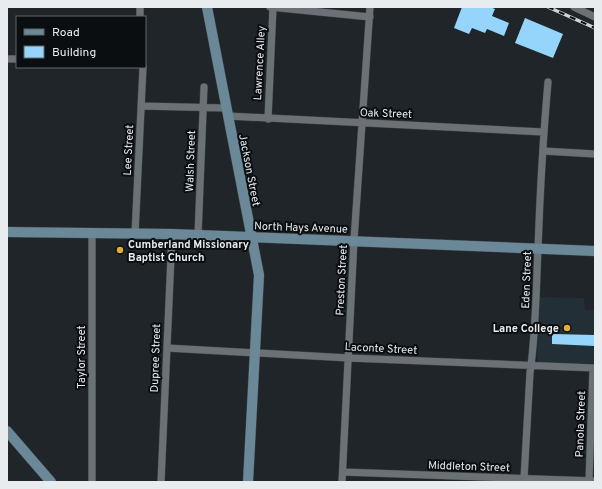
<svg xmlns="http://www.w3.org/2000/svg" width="602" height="489" font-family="Overpass,sans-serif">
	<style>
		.built { fill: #222f36 }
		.building { fill: #95d5fb }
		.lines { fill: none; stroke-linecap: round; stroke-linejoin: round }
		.street-casing { stroke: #3e4347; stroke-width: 8 }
		.secondary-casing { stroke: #3e4347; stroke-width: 11 }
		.street { stroke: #6a7276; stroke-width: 7 }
		.secondary { stroke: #6a8898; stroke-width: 10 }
		.rail-casing { stroke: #ced3d6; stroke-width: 3.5 }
		.rail { stroke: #0b0e10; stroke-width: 2; stroke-dasharray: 6; stroke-linecap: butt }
		.poi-dot { fill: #e2af34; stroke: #0b0e10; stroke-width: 1.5 }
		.labels { text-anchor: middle; stroke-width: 4; stroke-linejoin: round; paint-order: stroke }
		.street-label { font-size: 11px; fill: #e8ecef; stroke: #0b0e10 }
		.poi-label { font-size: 11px; font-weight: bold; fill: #e8ecef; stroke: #0b0e10; text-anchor: start }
	</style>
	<rect width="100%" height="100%" fill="#1f2529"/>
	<!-- built -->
	<path class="built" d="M540,297L584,298L585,310H595V364L539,362L537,359Z"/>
	<!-- building -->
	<path class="building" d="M462,7H490L495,9L492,16L509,23L504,36L487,29L485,33L472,28L469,34L454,28Z
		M525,18L563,34L553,58L515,43Z
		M552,334L595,335V346L552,344Z"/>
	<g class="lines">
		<!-- street casing -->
		<g class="street-casing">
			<path id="street" d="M270,7L370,17
				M574,7L595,17
				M140,17V7
				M7,59H17
				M141,106L226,108
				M228,116L544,132
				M268,119L273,7
				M543,151L595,154
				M92,233V482
				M135,234L143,67
				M198,235L204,87
				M167,348L349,358L595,368
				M343,472L595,481
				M524,478L530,373C536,332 536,290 538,249C540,193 543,138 548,82
				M589,481L593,368
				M161,482L172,234
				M342,482L354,240L370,7"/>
		</g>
		<!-- secondary casing -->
		<g class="secondary-casing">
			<path id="secondary" d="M207,7L259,275L248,482
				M7,232L172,234L595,251
				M7,431L51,482"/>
		</g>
		<!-- street -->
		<use href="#street" class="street"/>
		<!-- secondary -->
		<use href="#secondary" class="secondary"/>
		<!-- rail casing -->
		<g class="rail-casing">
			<path id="rail" d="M548,7L595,28"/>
		</g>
		<!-- rail -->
		<use href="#rail" class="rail"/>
	</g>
	<!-- markers -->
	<g class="poi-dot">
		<circle cx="120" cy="250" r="4"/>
		<circle cx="567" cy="328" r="4"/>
	</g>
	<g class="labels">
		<!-- street labels -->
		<g class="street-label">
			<text transform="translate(259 63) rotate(-87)" y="4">Lawrence Alley</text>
			<text transform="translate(386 113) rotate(2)" y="4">Oak Street</text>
			<text transform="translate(128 150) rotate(-87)" y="4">Lee Street</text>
			<text transform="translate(190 161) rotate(-88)" y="4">Walsh Street</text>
			<text transform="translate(250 170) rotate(79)" y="4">Jackson Street</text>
			<text transform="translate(301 227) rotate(2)" y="4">North Hays Avenue</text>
			<text transform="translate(341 280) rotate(-87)" y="4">Preston Street</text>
			<text transform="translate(526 280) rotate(-88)" y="4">Eden Street</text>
			<text transform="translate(381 348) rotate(3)" y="4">Laconte Street</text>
			<text transform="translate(81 357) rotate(-90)" y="4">Taylor Street</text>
			<text transform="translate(155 358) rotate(-88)" y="4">Dupree Street</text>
			<text transform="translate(580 424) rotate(-88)" y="4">Panola Street</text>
			<text transform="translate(469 466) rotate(2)" y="4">Middleton Street</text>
		</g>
		<!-- poi labels -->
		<g class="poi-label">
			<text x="128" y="248">Cumberland Missionary<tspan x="128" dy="13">Baptist Church</tspan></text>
			<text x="559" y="332" text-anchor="end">Lane College</text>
		</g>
	</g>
	<!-- border -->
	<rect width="602" height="489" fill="none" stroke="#e8ecef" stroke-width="16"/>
	<!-- legend -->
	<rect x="16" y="16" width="130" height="52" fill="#0b0e10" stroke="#636769"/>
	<rect x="24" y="29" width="20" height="6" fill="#6a8898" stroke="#636769"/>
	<text x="52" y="36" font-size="12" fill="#e8ecef">Road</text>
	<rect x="24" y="46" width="20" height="12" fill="#95d5fb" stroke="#636769"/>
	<text x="52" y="56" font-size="12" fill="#e8ecef">Building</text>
</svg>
